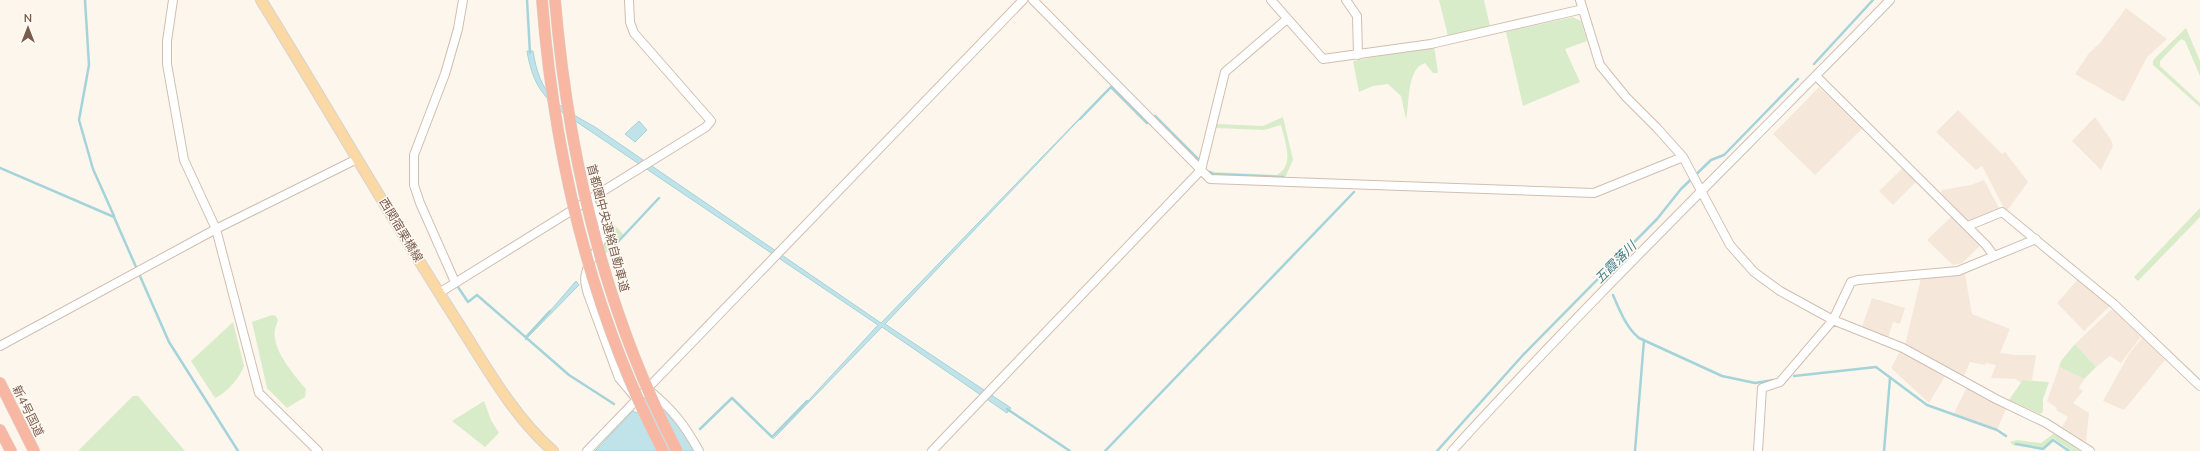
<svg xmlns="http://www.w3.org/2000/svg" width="2200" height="451" font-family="Mulish,'Noto Sans JP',sans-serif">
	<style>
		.residential { fill: #f5e8da }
		.green { fill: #d8ecc9 }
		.water { fill: #bfe3e8; stroke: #a5d3da }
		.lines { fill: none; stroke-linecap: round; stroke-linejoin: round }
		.stream { stroke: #a5d3da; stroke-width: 2.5 }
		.minor-casing { stroke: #d1beb0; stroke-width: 10 }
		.major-casing { stroke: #dad1cd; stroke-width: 12 }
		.highway-casing { stroke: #dad1cd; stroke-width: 12 }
		.minor { stroke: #fff; stroke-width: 8 }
		.major { stroke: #fbd9a5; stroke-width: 10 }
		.highway { stroke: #f7b7a3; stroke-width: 11 }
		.highway-bridge-casing { stroke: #dad1cd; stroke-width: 12; stroke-linecap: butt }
		.highway-bridge { stroke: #f7b7a3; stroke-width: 11 }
		.labels { text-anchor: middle; stroke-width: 3; stroke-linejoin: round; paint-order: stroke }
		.street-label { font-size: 12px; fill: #7a5c4d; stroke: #fffaf3 }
		.water-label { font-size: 13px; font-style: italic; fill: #437c86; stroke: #fffaf3 }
	</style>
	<rect width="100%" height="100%" fill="#fdf6ec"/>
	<!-- residential -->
	<path class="residential" d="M2126,8L2167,39L2147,57L2124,102L2075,74L2089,53L2100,43Z
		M1819,87L1863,128L1815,175L1773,134Z
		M1958,110L2002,154L2005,152L2028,182L2006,212L1982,166L1976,170L1936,132Z
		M2095,117L2111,140L2113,146L2101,170L2072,141Z
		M1904,167L1918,180L1893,205L1879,191Z
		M1984,180L2000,210L1969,222L1941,193L1942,190L1971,185Z
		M1952,216L1981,245L1962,263L1953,265L1927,240Z
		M1965,274L1972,314L2010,329L2000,353L2015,355H2036L2032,380H2023L2021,383L2016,379L1991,378L1996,365L1986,363L1985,365L1970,362L1964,376L1905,345L1921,278Z
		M2080,277L2111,305L2084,331L2057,303Z
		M1872,298L1905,308L1900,324L1893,322L1888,338L1862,327Z
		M2113,308L2143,334L2121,363L2110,356L2096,367L2075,344Z
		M2143,337L2165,360L2124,410L2103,401L2129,354Z
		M1900,351L1945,376L1929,403L1891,368Z
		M2059,367L2084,379L2079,388L2083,391L2073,403L2089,413L2086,442L2062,427L2068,417L2056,410L2057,408L2047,401Z
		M1967,387L2006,409L1997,430L1953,415Z"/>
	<!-- green -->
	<path class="green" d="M1439,0H1484L1490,26L1448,36Z
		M1573,17L1581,21L1587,41L1565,49L1580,82L1523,106L1506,32Z
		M2186,28L2200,61V76L2185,41L2181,39L2160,61V66L2200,103V107L2153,65V61L2156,57Z
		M1434,46L1438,73H1433L1425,63C1406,69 1410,104 1406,119L1401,96L1388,84L1373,86L1359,92L1353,61Z
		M1283,117L1293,160L1284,180L1213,177L1208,173V170L1214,172L1277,175C1295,165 1285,142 1281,125L1264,130L1216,128L1217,124L1263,126Z
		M600,197L607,217L624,235L605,254L604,247L606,234L594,202Z
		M2200,208V217L2138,281L2134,277Z
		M272,315L276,316L278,320C277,323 276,326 275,329C271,349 294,375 306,389L305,397L287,408L267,388L252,322Z
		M233,322L244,366C240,377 227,393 215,398L191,361Z
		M2075,344L2096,367L2084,379L2059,367L2061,361Z
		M2023,380L2049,382L2043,399V412L2040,414L2009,400Z
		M133,396H138L185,451H78Z
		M484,401L491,420L499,433L485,447L452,421Z
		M2056,432L2080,451H2072L2053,438L2043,449L2016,444L2014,446L2010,442L2017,440L2041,443Z"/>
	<!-- water -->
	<path class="water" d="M527,51H533C540,96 557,106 595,127L881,323L1112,85L885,324L1011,408L1007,413L882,327L773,439L878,325L562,112C540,94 532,80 527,51Z
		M639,121L647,130L635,142L625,134Z
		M576,281L579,285L525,340Z
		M652,393L675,420L696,451H595L633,411L637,413L643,400Z"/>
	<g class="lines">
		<!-- stream -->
		<path class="stream" d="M85,0L89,65L79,120L93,169L114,216
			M527,0L530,53
			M1814,64L1873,0
			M1155,116L1198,159
			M1080,119L1111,87L1147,123
			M0,168L114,217L169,342L238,451
			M1210,172L1213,174L1283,177
			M614,246L659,198
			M1604,272L1607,281
			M458,287L468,302L477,295L569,375L614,404
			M1613,295C1620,311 1626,327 1639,338L1722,376L1755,383L1774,380
			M526,337L550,311
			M1794,376L1876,367L1927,405L1997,430L2006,436
			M1007,409L1070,451
			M700,429L732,398L772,437L807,401
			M2016,444L2043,449L2053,440L2069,451
			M1105,451L1354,192
			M1437,451L1523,355L1657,219L1681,189L1711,160L1724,155L1798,79
			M1635,451L1644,340
			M1884,451L1890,378"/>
		<!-- minor casing -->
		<g class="minor-casing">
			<path id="minor" d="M173,0L167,41V64L184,160L216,229L259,393L318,451
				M1033,0L1210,179L1594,193L1683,157
				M1271,0L1323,59L1431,44L1583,9
				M1346,0L1357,16L1358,55
				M1580,0L1600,65L1626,97L1657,128L1683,157L1730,245L1754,272L1780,291L1833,320L1903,348L1996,399L2046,423L2090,451
				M1816,76L1986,245L1994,256
				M588,199C592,206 599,213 601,220C609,243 590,253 586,273C584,280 586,287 588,294L619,378L635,397
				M1968,226L2002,212L2114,304L2200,386
				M455,282L420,203L414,185V155L445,74L458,29L463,0
				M439,293L706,127L711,121L634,33L630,22L629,0
				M0,346L216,229L357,159
				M649,390C673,410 684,424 699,451
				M587,451L1023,0
				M932,451L1201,170L1225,72L1287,19
				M1452,451C1593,296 1744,150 1890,0
				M1758,451L1762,388L1780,382L1833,320L1851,282L1858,280L1958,271L2036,239"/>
		</g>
		<!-- major casing -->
		<g class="major-casing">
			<path id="major" d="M261,0C326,105 388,213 455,318C484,363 512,415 553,451"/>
		</g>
		<!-- highway casing -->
		<g class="highway-casing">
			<path id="highway" d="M0,383L34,451
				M0,430L11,451"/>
		</g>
		<!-- minor -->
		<use href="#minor" class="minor"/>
		<!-- major -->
		<use href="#major" class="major"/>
		<!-- highway -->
		<use href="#highway" class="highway"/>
		<!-- highway-bridge casing -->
		<g class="highway-bridge-casing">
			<path id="highway-bridge" d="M542,0C554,155 591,312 663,451
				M555,0C568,156 605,312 677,451"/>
		</g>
		<!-- highway-bridge -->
		<use href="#highway-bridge" class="highway-bridge"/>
	</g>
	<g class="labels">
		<!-- street labels -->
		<g class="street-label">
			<text transform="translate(608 228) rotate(75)" y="4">首都圏中央連絡自動車道</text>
			<text transform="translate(401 230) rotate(59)" y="4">西関宿栗橋線</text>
			<text transform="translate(28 411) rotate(64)" y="4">新4号国道</text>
		</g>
		<!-- water labels -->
		<g class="water-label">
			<text transform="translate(1615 262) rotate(-45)" y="5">五霞落川</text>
		</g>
	</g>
	<!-- north arrow -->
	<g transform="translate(28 28)" stroke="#fffaf3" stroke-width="3" paint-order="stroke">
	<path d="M0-3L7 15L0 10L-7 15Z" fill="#7a5c4d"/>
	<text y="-6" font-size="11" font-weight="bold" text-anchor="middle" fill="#7a5c4d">N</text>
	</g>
</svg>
